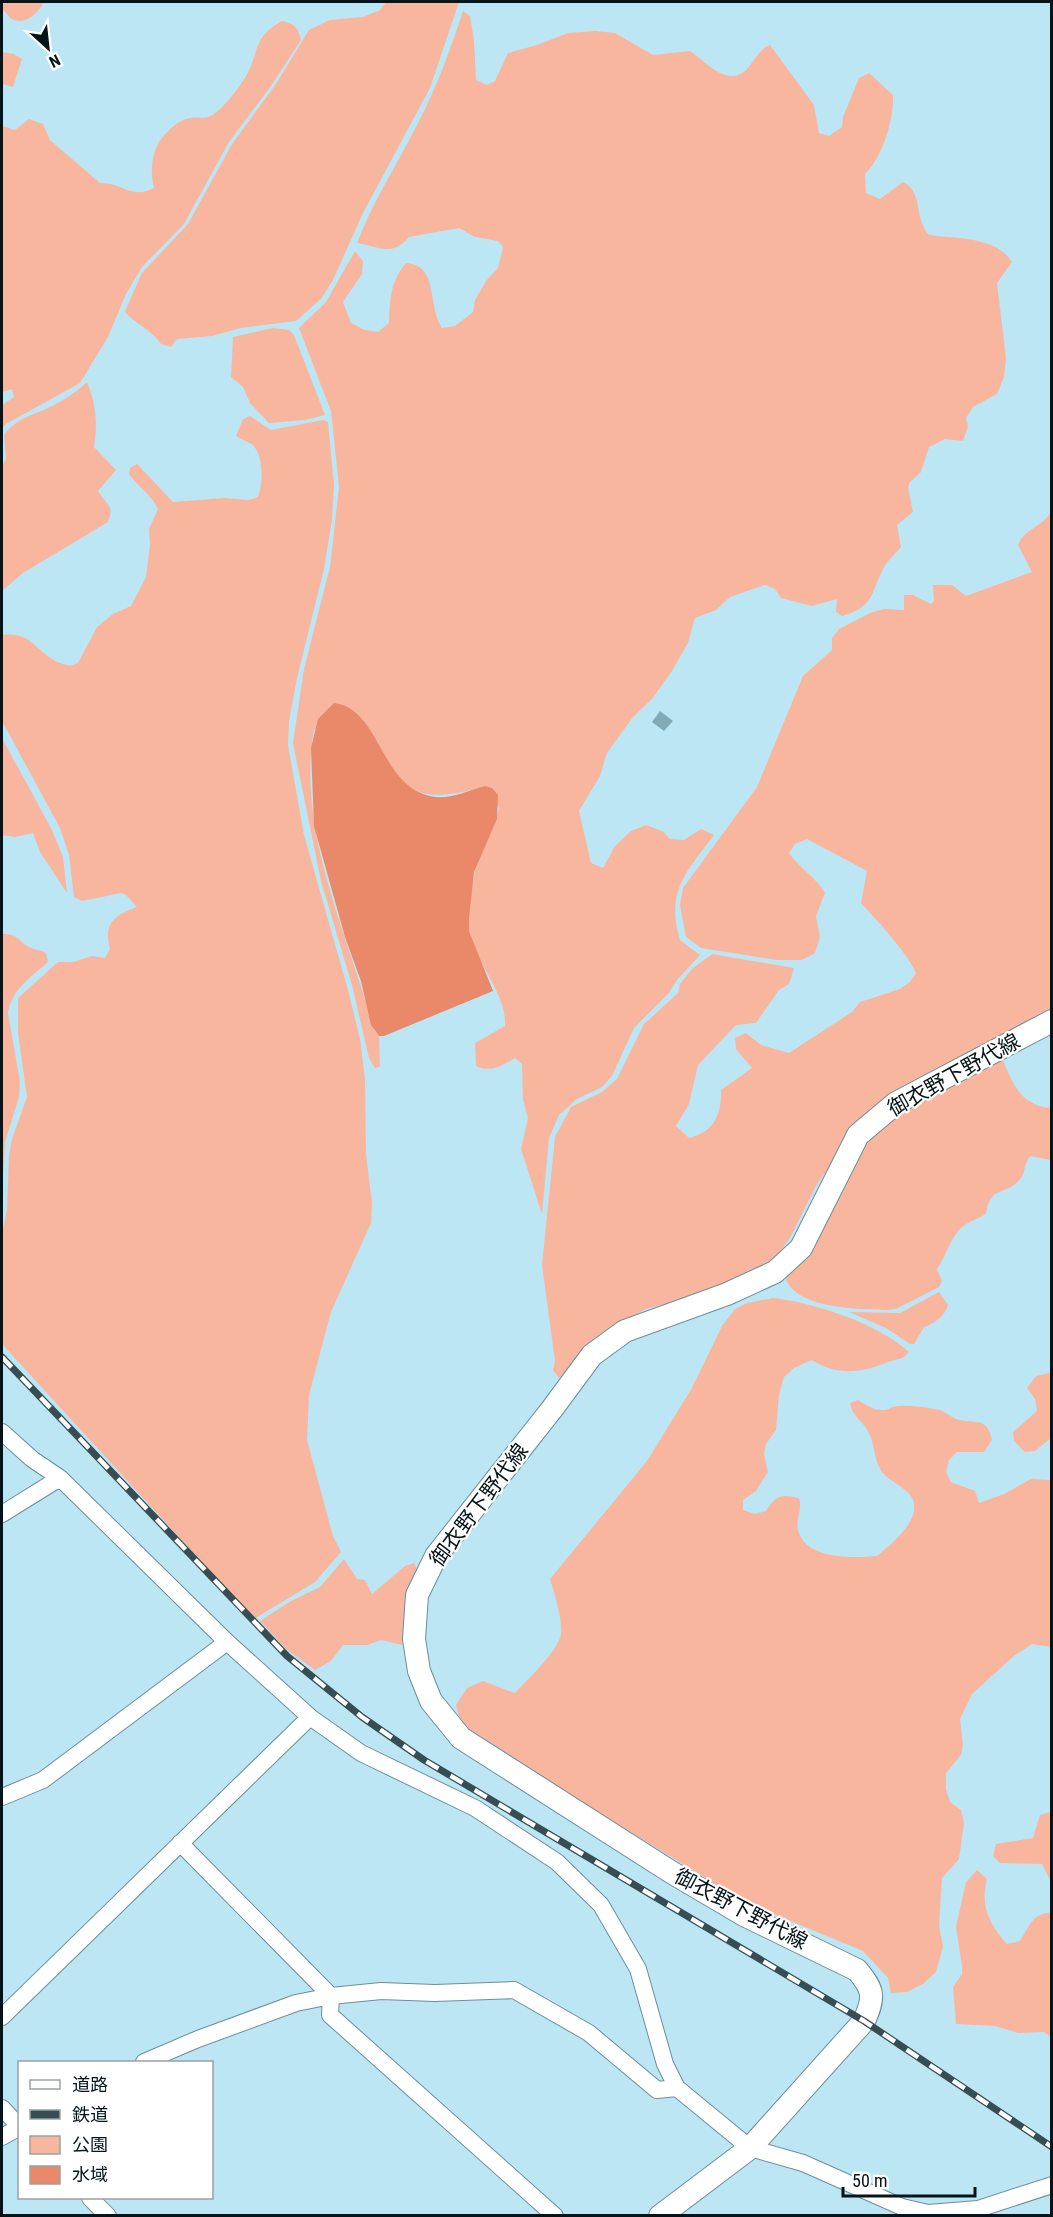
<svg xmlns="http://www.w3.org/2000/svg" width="1053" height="2217" font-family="'Roboto Condensed','Noto Sans JP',sans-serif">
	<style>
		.green { fill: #f9b69f }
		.water { fill: #e98969 }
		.building { fill: #82a9b6 }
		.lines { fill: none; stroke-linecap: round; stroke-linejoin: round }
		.minor-casing { stroke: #698f9c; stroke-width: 18 }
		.secondary-casing { stroke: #698f9c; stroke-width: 24 }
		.minor { stroke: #fff; stroke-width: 16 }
		.secondary { stroke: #fff; stroke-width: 22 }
		.rail-casing { stroke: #374d54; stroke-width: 7 }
		.rail { stroke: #fff; stroke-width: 4.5; stroke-dasharray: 14; stroke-linecap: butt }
		.labels { text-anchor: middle; stroke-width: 4.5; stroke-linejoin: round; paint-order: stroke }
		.street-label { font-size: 21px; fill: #051419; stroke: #fff }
	</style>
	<rect width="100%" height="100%" fill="#bde6f4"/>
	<!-- green -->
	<path class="green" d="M2,2H44C38,12 27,26 12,19C9,17 5,11 2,9Z
		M386,2H459L430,88L363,213L333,280L321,299L296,321L241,328L212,336L177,339L171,347L161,344C151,329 128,319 125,311L142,273L188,224L232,144L276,84L309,30L330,20L363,17L380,10Z
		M463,11L470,16L474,40L476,80L487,85L495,81L508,53L537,45L568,33L595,31L615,33L653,55L690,51C705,61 728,89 747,69C755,60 758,50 770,45L814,105L819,133L829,136L842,127L843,117L859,78L869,73L893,95C894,119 883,157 865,174L866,193L880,199L903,182C924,192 913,217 929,235C956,239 996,236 1012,262L997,283L1006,358L1004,377L997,394L973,407L966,418L968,427L963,441L945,439L929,447L921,472L910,482L908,487L913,512L897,525L901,547C895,554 887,561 883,569C870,595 874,607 842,616L836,612L837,599L812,606L781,598L775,589L765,585L730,597L716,610L695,618L688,643L672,671L652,699L633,717L607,753L600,776L579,811L591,863L603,868L615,846L631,831L646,825L664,832L670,839L684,840L701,829L714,835C687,871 665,892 680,940L700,955L677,980L669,993L634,1028L612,1076L602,1087L577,1099L559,1115L549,1138L542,1214L521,1149L528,1118L523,1100L522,1064L515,1058C502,1066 491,1073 476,1066L475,1043L505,1026C507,994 476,963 469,932C467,922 473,872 477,864C485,845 494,829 499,808L485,786C401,811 403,781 362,719L314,729C296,832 348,933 374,1030L379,1036L380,1067L375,1068L369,1058L352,985L321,881L293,743L304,669L330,567L339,487L331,411L299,328L326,302L355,251L363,261L362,274L343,302L351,323L365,330L378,332L389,323C390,299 390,282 406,263C439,265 427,304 442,328L455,326L473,312L475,300L486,281L498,268L503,247L498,241L475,237L459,228L409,237C392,257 380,247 357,243C373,201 398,163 418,123C437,87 450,50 463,11Z
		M282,21C295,24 298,27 301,40L271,86L229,142L184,224L142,267L126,294L108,337L80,383L6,424L2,429V405L14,397L12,389L2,392V126L15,130L29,119L43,124L50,140L100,183C123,182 130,200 154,188C150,173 151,153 161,139C167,132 176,122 186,119C204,114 204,125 223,106C231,98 240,86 246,76C260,52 252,37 282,21Z
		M2,52L14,54L22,59L13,87L2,84Z
		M273,328L289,330L294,335L325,415L305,420L269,423L250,403L243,387L231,377L233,337Z
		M87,382C96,404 98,423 94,447L116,470L98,491C106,505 115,505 108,522L23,573L2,591V468L6,458L4,435C15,419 31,416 48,408C61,402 77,392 87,382Z
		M250,416L271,430L323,420L328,422L334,485L332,520L324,569L297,678L289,722L288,745L304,835L348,990L360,1039L365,1078L366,1154L372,1203L371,1223L331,1312L309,1395L307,1440L333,1536L341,1552L315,1582L254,1619L2,1344V1233L7,1210L9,1156L12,1139L27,1097L18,1033V998L58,962H73L92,956L105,958L110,949C103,924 114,915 137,907L126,895L121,893L82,901L74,897L69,855L60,828L2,721V635C29,632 32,646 52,659C57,663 65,664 70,666L78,663L97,627L113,614L131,606L146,577L150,544L149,529L158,509C151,494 138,487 129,474L130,468L137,464L173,502L224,498L249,500L258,497C263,484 264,457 253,445C249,442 241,439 236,436L243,419Z
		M1051,512V1011L898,1089L867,1113L816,1186L791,1236L778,1255L746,1279L726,1288L646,1309L627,1319L559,1378L553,1370L555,1361L542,1265L555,1137L571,1107L602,1092L617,1079L644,1024L678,993L680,984L692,969L712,954L794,968L789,984L779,990L756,1023L736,1025L698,1065L689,1104L676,1126L689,1138C713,1132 722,1115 721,1090L752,1068L736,1049L735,1038L746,1033L761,1045L789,1053L852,1012L860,1002L900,989L910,982L916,973C908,954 876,919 861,903L867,871L807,839L795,844L789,853C800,869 816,877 825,893L816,916L820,937L815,953L802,960H777L701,948L686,937L680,905L683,888L757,787L803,676L832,650V638L839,629L870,613L884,609L904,610V595H913L931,604L934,601L933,585H952L966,596L1032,572L1018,545C1024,529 1042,527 1051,512Z
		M2,738L52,830L63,857L67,893L40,852L33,833L15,837L2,835Z
		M2,934C20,933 19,944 32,948C36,950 41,950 46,953L48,962C31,977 12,989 8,1013L20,1082L19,1097L5,1142L2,1195Z
		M1002,1058C1013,1084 1020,1105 1051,1108V1160L1030,1156C1025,1162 1025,1172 1021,1178C1007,1197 990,1184 986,1214C978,1219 967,1222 961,1228C949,1240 947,1255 937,1269L942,1281L939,1287L896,1309L887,1310C859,1309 799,1309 786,1280L870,1135L889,1119Z
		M939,1292L948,1305C945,1316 934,1324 924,1327L914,1344H910L886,1328L849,1312L900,1313Z
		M773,1298C815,1303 877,1323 909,1352C904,1360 896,1359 888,1362C862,1373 837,1376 812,1360L794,1368L784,1377L779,1395L776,1430L766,1444L764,1454L768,1472L756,1491L743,1500V1510L755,1514L766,1511C776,1495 781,1494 799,1498C803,1510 795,1519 798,1530C805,1560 854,1558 877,1556C891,1544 925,1518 911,1496C904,1486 890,1482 882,1472C874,1461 875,1446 869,1433C864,1422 851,1415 850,1403L858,1400C866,1405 875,1411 884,1410C889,1410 892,1406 898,1406C908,1405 925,1407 935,1409C944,1410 949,1416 956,1419C974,1425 987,1415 992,1440L984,1452H957L949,1460L946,1472L951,1482L975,1491L979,1503L1004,1494L1031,1479L1051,1480V1647L1032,1644L1014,1656L972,1694L960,1719L963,1745L961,1755L946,1773V1789L950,1802L961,1810L964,1823L959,1859L942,1878L939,1926L943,1946L936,1972L923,1984L907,1992L891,1993L888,1978L863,1951L747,1903L482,1742L461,1724L456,1705L467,1688L483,1681L515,1693C528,1679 553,1656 560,1638C565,1625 554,1593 550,1579L647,1461L692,1388L722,1326L735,1309L747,1303Z
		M1049,1373L1052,1374L1051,1438L1035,1451L1025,1452L1014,1441L1013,1432L1037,1411L1035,1399L1027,1388L1036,1376Z
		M344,1559L357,1579L365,1580L372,1594L405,1566L414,1563L417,1568L405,1614L402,1645L381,1640L368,1645H343L331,1661L315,1670L286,1649L260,1621L291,1601L320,1587Z
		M1051,1812V1882L1042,1864L1000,1863L993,1856L996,1844L1033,1838L1040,1815Z
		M977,1870L987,1879C980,1905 989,1924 1007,1944L1020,1941C1029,1927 1033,1912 1051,1913V2037L1044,2032L1018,2033L995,2026L956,2024L953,1987L962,1974V1966L956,1927L966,1882Z"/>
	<!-- water -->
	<path class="water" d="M334,703C382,709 379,789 435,797C452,799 469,790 485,786L492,788L498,795L497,819L474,872L469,918V931L493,991L384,1036H379L371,1025L361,981L345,937L314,826L311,748L318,719Z"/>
	<!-- building -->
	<path class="building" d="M660,711L673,721L664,731L652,722Z"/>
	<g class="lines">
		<!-- minor casing -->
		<g class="minor-casing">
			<path id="minor" d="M2,1432L32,1459L60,1478L227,1642L310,1717L361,1753L475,1808L557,1862L601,1905L638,1969L665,2064L677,2088L750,2148L803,2163L902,2207L928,2213L978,2209L1052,2185
				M2,1514L60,1478
				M2,1797L43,1780L227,1642
				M180,1843L331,1996L330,2015L555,2216
				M2,2017L310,1717
				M144,2062L198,2039L296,2003L331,1996L381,1991L435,1993L514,1990L589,2033L657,2090L677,2088
				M2,2108L20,2127
				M2,2137L20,2127
				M90,2198L108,2216"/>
		</g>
		<!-- secondary casing -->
		<g class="secondary-casing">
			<path id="secondary" d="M660,2216L750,2148L864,2021C875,1997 874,1990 857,1970L744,1915L671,1872L461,1738L431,1701L419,1671L414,1639L417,1595L436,1556L552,1409L592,1355L625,1331L727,1294L775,1272L801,1248L858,1135L896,1103L1052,1021"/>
		</g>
		<!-- minor -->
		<use href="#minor" class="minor"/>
		<!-- secondary -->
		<use href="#secondary" class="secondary"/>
		<!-- rail casing -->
		<g class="rail-casing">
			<path id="rail" d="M2,1357L287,1656L362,1717L424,1760L864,2021L1052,2147"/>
		</g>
		<!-- rail -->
		<use href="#rail" class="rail"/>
	</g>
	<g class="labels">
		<!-- street labels -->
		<g class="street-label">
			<text transform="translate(954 1075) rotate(-29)" y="7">御衣野下野代線</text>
			<text transform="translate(479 1505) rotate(-53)" y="7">御衣野下野代線</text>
			<text transform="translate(741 1909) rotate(28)" y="7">御衣野下野代線</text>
		</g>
	</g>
	<!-- border -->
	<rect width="1053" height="2217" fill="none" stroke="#051419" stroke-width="6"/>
	<!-- legend -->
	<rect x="18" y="2061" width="195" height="138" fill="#ffffff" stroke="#9ba1a3" stroke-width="1.5"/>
	<rect x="30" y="2080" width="30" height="9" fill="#ffffff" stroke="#9ba1a3" stroke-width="1.5"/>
	<text x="72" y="2091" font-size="18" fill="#051419">道路</text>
	<rect x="30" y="2110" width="30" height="9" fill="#374d54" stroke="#9ba1a3" stroke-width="1.5"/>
	<text x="72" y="2121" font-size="18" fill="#051419">鉄道</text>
	<rect x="30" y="2136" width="30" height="18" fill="#f9b69f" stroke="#9ba1a3" stroke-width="1.5"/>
	<text x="72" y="2151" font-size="18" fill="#051419">公園</text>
	<rect x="30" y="2166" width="30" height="18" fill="#e98969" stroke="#9ba1a3" stroke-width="1.5"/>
	<text x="72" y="2181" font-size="18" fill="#051419">水域</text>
	<!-- north arrow -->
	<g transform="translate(48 48) rotate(153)" stroke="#ffffff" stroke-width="4.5" paint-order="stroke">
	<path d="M0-4.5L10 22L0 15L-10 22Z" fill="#051419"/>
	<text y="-9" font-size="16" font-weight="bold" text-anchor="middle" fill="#051419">N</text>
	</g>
	<!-- scale -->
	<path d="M843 2187v9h132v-9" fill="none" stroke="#051419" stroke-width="3"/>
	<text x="852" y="2187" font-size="18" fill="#051419" stroke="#ffffff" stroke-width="4.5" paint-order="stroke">50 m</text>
</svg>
